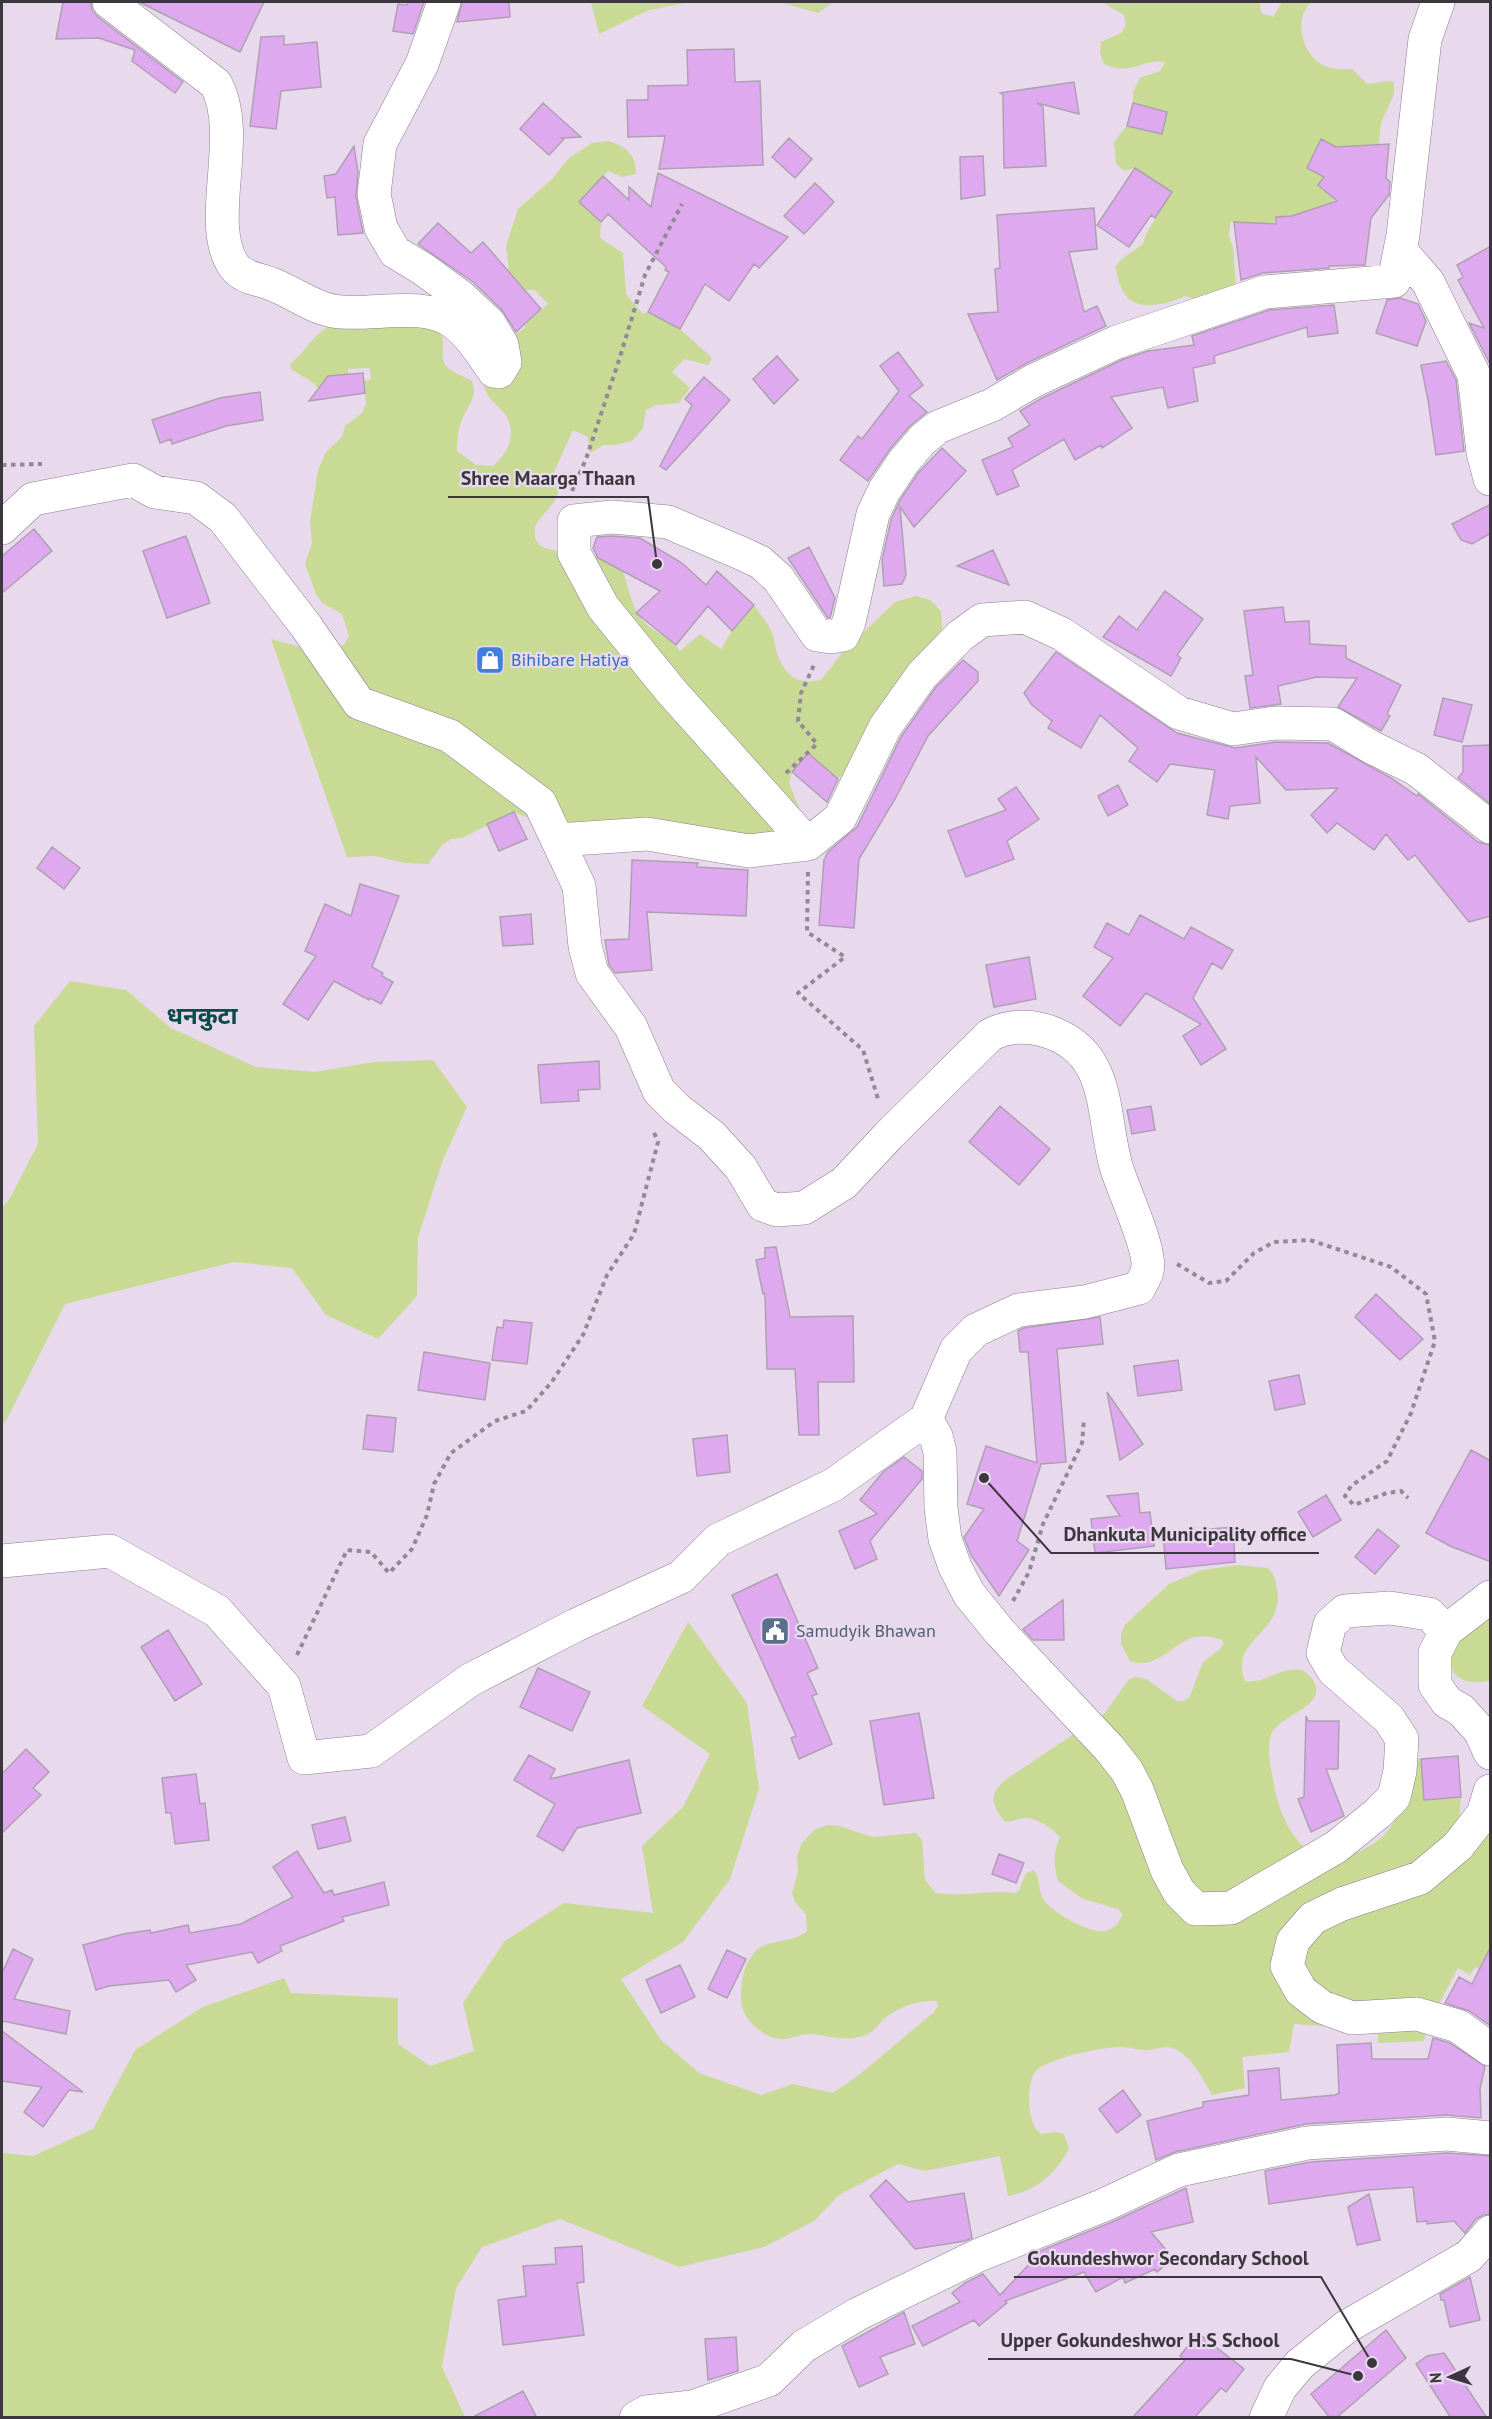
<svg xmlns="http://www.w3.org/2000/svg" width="1492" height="2419" font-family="'PT Sans','Noto Sans Devanagari',sans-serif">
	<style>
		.green { fill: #c8da94 }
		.building { fill: #dfa9f0; stroke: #aea0b2; stroke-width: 1.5 }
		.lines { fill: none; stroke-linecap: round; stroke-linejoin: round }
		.minor-casing { stroke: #8c7f90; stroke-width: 34 }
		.path { stroke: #938996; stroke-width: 4; stroke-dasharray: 4.5 4.5; stroke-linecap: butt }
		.minor { stroke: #fff; stroke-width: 33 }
		.labels { text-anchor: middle; stroke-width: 4.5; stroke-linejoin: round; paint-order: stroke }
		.shop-label { font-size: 18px; fill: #366cbe; stroke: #e8daec; text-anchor: start }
		.service-label { font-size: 18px; fill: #4e5e75; stroke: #e8daec; text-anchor: start }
		.district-label { font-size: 24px; font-weight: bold; fill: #0a4a48; stroke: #e8daec }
		.leader { fill: none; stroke: #3c363e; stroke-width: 2 }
		.callout-dot { fill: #3c363e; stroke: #e8daec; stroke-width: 2 }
		.callout-label { font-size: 20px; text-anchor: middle; font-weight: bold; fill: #3c363e; stroke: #e8daec; stroke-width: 4.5; stroke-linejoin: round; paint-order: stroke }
	</style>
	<rect width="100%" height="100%" fill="#e8daec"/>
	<!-- green -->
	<path class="green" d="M591,2H690L649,10L599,34Z
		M779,2H834L818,13Z
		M1104,2H1260L1261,13L1273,17L1282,2H1312C1291,18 1303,60 1328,67C1335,70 1344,69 1352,69L1367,84L1388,81L1394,82V94L1381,123L1377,161L1360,146L1337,147L1321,139L1307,168L1323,176L1318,185L1333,198L1332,208L1293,216L1276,217L1274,224L1230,222L1229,237L1233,247L1236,287L1206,302L1185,296C1171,303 1143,311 1129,299C1120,291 1118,278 1115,267L1122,259L1143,244L1146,234L1172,192L1135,168L1124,171L1116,164L1114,142L1127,126L1162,134L1167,112L1133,103V92L1140,78L1160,71L1165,62C1143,58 1130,77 1104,64L1100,54L1101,42L1121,33L1126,25L1124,15L1105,4Z
		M609,141C627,147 636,155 636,174L623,177L608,171L580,202L601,222L600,238L623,253L626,294L643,314L648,312L680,329L712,358L708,365L684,359L672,372L690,388L679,403L656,405L646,410L643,428L632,441L614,445H604L590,453L588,437L573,430L554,472C563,493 557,500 542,516C539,520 536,523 535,528C530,559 573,548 590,554C601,557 612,565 623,571C629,589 632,611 646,624C657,634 671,638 680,651L700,634L721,649L732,631L754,605C760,614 768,623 772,633C775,640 775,649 778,656C787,678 799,684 821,680L842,653L895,602L916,596L930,600L941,611L942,630L893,689L849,773L837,778L808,753L792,772L789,783L805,823L784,834L755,837L537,827L529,818L514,812L462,838L451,839L442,845L428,864L405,863L375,856L347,857L271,639C301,647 312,654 344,645L349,636L342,614L322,603L316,594L305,564L312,543L310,522L318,470L326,452L342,437L345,426L362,413L366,404L364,381L371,380L370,368L348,369V374L328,376L318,389L315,384L291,369L290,364C305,353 314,333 330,326C341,322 419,329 436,329C450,338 437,355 446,366C451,372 465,377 472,381C478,396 469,404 463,417C458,428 457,440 457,451L476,465L493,466C508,453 517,434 506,416C501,408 492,402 487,394C485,389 483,382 481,376L508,339L524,329L527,323L548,304L535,290H524L509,272L506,246L518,209L552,179L569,158L592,143Z
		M70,981L126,990L171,1028L256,1067L315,1072L374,1062L433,1060L467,1107L443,1160L418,1237L417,1296L378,1339L326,1315L292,1268L234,1262L65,1304L6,1421L2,1424V1208L10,1198L38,1144L34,1026Z
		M1237,1565L1268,1568C1274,1574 1276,1580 1277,1589C1285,1634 1228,1639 1245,1681C1264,1686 1294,1657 1310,1676C1335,1706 1279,1713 1271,1735C1266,1748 1271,1767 1273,1780C1280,1822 1303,1872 1353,1854C1366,1849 1382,1840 1390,1828C1405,1808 1406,1783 1410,1759H1421L1424,1799L1461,1797L1459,1821L1490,1822V1974L1475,1967L1470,1975L1458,1968L1427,2026L1424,2041L1378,2043V2026L1338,2027L1294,2024L1289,2052L1242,2057L1245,2088L1212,2095C1203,2079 1195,2062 1179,2051C1168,2044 1161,2049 1148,2050C1141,2051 1133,2048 1125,2047C1106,2046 1051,2057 1037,2070C1029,2077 1029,2095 1029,2105C1031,2117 1032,2126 1041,2134L1055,2132L1064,2134L1069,2149C1053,2176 1039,2189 1008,2196L1000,2156L925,2171L898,2164L839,2195L814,2221L764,2247L679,2267L560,2219L482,2247L456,2288L442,2367L465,2417L2,2418V2153L33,2156L93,2129L135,2050L203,2007L284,1978L291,1993L398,1998V2044L430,2066L474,2051L463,2003L505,1941L564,1903L653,1913L642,1846L683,1807L710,1754L642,1706L688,1622L747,1703L759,1789L730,1879L683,1942L621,1979L661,2040L699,2073L761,2095L793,2084L833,2093L859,2075L933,2013L938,2006L937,2001C920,1999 899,2007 886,2017C879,2023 874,2032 866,2035C847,2042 831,2036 812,2034C802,2033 791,2039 781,2039C763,2038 742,2019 741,2001C741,1984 742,1967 754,1953C766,1938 792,1944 807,1931L806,1914L795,1902L792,1893L798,1872L797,1855L802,1843L814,1830L828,1825L839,1826L872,1837L916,1833L922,1840L925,1880L936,1893C963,1897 989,1890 1016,1893L1019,1890L1026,1873L1034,1870C1040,1878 1038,1888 1042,1897C1048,1911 1091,1935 1106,1931C1115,1928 1118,1923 1123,1915L1118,1909L1083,1899L1058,1881C1054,1864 1052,1854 1060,1838C1055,1829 1034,1816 1023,1818C1016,1819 1012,1823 1004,1821C992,1804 988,1795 1005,1780L1105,1713L1129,1679L1136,1677L1146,1679L1177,1701H1184L1190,1696L1203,1662L1219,1650L1224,1643L1222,1640C1212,1637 1200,1634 1189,1639C1168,1648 1155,1670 1130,1661L1121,1644V1634L1125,1625L1169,1584L1202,1570Z
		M1490,1610V1681C1471,1685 1448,1681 1451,1656C1452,1651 1452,1646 1455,1643C1465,1631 1479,1621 1490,1610Z"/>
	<!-- building -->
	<path class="building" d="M63,2H91L92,10L98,17L183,82L175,93L132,61L135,50L99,38L56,39Z
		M139,2H264L240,52Z
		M407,2H424L413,34L393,31L398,4L407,5Z
		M462,2H509L510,17L457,22Z
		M284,36V45L317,42L321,87L281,91L276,129L250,126L261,37Z
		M734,49L735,82L760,81L763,165L659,169L665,136L628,137L627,100H648V86L688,85L687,50Z
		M1074,82L1079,114L1037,103L1043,107L1046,166L1004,168L1003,95L1000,93Z
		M543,103L581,137L562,138L564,139L549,155L520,129Z
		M1133,103L1167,112L1162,134L1127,126Z
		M789,138L812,159L795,178L772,157Z
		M1321,139L1336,147L1389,144L1386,178L1390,182L1389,195L1371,218L1365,265L1329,266V268L1263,273L1241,280L1234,222L1276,224V217L1292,216L1337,201L1318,185L1324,177L1307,168Z
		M354,146L358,172L356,197L363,233L338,235L335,197L327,198L324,176L336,174Z
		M983,156L985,195L961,199L960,157Z
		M1135,168L1172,192L1155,218L1151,215L1129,247L1097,225Z
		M658,173L788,237L759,268L754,264L729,301L705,284L680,329L648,312L669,272L665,270L666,267L608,214L601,222L579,202L603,176L629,200V187L651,207Z
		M815,183L834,202L804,234L784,216Z
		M1094,208L1097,249L1069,252L1084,312L1097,306L1106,326L1025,364L997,380L968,314L998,312L995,269L1000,268L997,215Z
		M438,223L471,253L483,242L541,309L516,332L502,310L473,282L418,244Z
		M1491,246V366L1469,323L1484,328L1458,280L1463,277L1457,265Z
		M1400,298L1418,304L1426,321L1417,346L1376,333L1387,300Z
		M1334,305L1338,333L1308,337L1307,327L1214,356L1215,363L1193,368L1198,401L1168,408L1163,387L1111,397L1132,428L1102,448L1101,445L1075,460L1064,439L1012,470L1019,486L997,495L982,460L1013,447L1008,438L1030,425L1020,411L1042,398L1124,359L1148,351L1194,345L1192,336L1269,310Z
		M898,352L923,385L909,396L927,412L909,427L890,449L868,481L840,460L858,436L862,439L899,391L880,366Z
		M777,356L798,380L774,404L753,379Z
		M1446,361L1456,380L1464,451L1436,455L1428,400L1421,365Z
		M363,373L365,393L309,401L328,376Z
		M704,377L730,400L666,470L660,466L692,405L685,399Z
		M260,392L263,420L226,426L172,444L171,439L160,443L152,420L220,398Z
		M942,448L966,471L914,527L900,507L906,575L902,584L884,586L882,560L891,520L900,500L919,472Z
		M1491,504V533L1472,544L1461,540L1452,524Z
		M34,529L52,551L2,593V556Z
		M186,536L210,603L167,618L143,551Z
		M612,536L640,538L682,563L706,585L717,571L754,605L732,631L708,606L676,645L636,613L660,591L598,558L593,548L597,537Z
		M809,547L835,598L830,618H828L788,558Z
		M993,550L1009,585L957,566Z
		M1165,591L1203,619L1177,655L1181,658L1171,676L1103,637L1119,616L1137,630Z
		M1283,607L1285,622L1309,621L1310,644L1346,646V658L1401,685L1387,714L1390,716L1381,731L1338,707L1357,678L1317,677L1278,686L1281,704L1250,708L1245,676L1253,675L1244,611Z
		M1056,652L1177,733L1235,748L1276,742L1328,743L1391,778L1417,796L1418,794L1478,842L1491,845V916L1469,922L1415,855L1408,860L1386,834L1374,850L1337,823L1327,833L1311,815L1338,788L1286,790L1256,757L1260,803L1230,806L1228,819L1207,815L1215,770L1170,764L1157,782L1129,761L1138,748L1100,715L1081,748L1048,728L1052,721L1032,705L1024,693Z
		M963,660L978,672V681L928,736L895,799L859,859L854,928L819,925L824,860L828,852L857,827L901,737L936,687Z
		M1443,698L1472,705L1462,742L1434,735Z
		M1490,745V804L1458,778L1463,772V746Z
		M808,753L838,779L827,802L792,772Z
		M1118,785L1128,805L1108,816L1098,796Z
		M1016,787L1039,819L1007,841L1014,859L966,877L948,831L1006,810L998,799Z
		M514,812L527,839L499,851L487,824Z
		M52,847L80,868L64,889L37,868Z
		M632,860L698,863L697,867L748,870L746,916L647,912L652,970L615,973L609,965L605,940L629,939Z
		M360,884L399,896L372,967L383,973L382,976L393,982L381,1004L370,998L369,1000L334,981L308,1020L283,1004L316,956L305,951L325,904L351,916Z
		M531,914L533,944L503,946L500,917Z
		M1140,915L1184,939L1191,927L1233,950L1222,969L1212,963L1193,998L1226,1049L1201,1065L1183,1036L1201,1024L1146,993L1120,1026L1083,996L1113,958L1094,947L1107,923L1129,935Z
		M1029,957L1036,999L994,1007L986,965Z
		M599,1061L600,1089L578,1090L579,1101L541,1103L538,1065Z
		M1000,1106L1050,1149L1019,1185L969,1142Z
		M1151,1106L1155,1130L1132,1134L1127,1110Z
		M776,1247L790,1317L853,1316L854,1382H818L819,1435H799L795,1369H767L765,1294H763L756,1260L765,1258V1248Z
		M1376,1294L1423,1339L1400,1360L1355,1317Z
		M1100,1317L1103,1344L1057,1349L1066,1462L1041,1464L1017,1541L1029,1550L999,1596L971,1555L964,1537L984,1509L967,1504L986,1446L1037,1463L1028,1352H1020L1018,1331L1024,1328Z
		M504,1320L532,1323L527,1364L492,1360L497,1327L503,1328Z
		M424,1352L490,1363L485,1400L418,1390Z
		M1178,1360L1182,1390L1138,1396L1134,1366Z
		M1299,1375L1305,1404L1275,1410L1269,1381Z
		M1107,1392L1143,1444L1120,1460Z
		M367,1415L396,1418L393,1452L363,1449Z
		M727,1435L730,1472L697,1476L693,1439Z
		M1471,1450L1491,1461V1562L1450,1546L1426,1533Z
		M904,1457L922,1471V1479L870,1541L877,1559L855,1569L839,1531L877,1514L860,1500L883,1472Z
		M1138,1493L1140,1513L1150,1512L1154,1546L1095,1553L1091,1519L1120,1516L1107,1496Z
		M1326,1495L1341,1520L1313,1537L1298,1512Z
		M1233,1527L1235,1562L1166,1569L1163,1533Z
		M1378,1529L1399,1546L1375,1574L1355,1557Z
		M777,1574L818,1668L807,1673L817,1694L812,1696L832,1744L799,1759L791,1738L796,1736L732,1595Z
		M1063,1600L1064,1640H1033L1023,1629Z
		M168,1630L202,1684L175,1701L141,1647Z
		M538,1668L590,1692L572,1731L520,1707Z
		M919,1713L934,1798L884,1805L870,1721Z
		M1306,1716L1308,1721H1339L1338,1769H1326L1344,1816L1311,1832L1298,1799L1304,1797Z
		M26,1749L49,1772L33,1788L41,1795L2,1833V1774Z
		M529,1755L555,1769L550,1779L629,1760L641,1813L577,1828L563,1851L537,1836L555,1804L514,1780Z
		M1458,1756L1461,1797L1424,1800L1421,1759Z
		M196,1774L200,1804L205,1803L209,1840L175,1844L171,1813H166L162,1778Z
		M345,1817L351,1841L318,1849L312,1825Z
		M297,1851L324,1893L332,1890L334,1895L384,1882L389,1905L342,1917L344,1921L280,1946L282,1951L258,1963L252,1952L186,1965L196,1980L176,1992L169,1980L109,1986L96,1990L83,1945L123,1934L150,1930L151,1933L188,1925L190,1933L241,1924L293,1897L273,1867Z
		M999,1854L1024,1863L1016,1883L992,1874Z
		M1491,1946V2026L1469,2011L1445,2003L1459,1977L1472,1984Z
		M13,1949L33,1959L14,1999L70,2011L66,2034L3,2021L2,2024V1973Z
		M727,1950L746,1959L727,1998L708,1989Z
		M680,1965L695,1997L661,2013L646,1980Z
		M2,2031L83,2092L69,2090L43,2127L24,2112L42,2087L2,2081Z
		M1433,2038L1450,2043L1485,2066L1480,2089L1481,2118L1446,2115L1306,2124L1175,2152L1156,2160L1147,2121L1203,2107V2102L1249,2095L1248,2071L1279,2068L1281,2100L1335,2095L1339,2093L1337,2045L1371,2043L1372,2059H1428Z
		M1123,2090L1141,2115L1117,2133L1099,2109Z
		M1447,2153L1491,2156V2214L1483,2215L1476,2219L1465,2233L1454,2221L1427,2224V2221L1417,2222L1413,2187L1368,2190L1269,2204L1265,2171L1310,2162Z
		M886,2180L908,2202L964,2193L972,2238L965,2241L915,2249L870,2196Z
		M1186,2188L1193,2222L1151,2232L1173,2258L1157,2272L1155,2269L1125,2283L1123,2277L1096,2292L1084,2272L1005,2301L1007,2303L979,2326L974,2320L923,2346L912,2326L960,2302L952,2293L965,2283L983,2274L1000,2295L1036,2257L1035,2253L1112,2222Z
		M1369,2194L1380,2240L1357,2245L1348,2207Z
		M582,2246L584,2282L577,2283L584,2335L503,2345L498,2300L526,2296L523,2266L556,2264L555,2248Z
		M1470,2277L1480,2320L1450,2327L1444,2300H1441L1440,2294Z
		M904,2312L915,2344L880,2357L888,2374L859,2387L842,2346Z
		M1386,2330L1406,2358L1336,2418H1330L1311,2394Z
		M1198,2333L1244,2369L1226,2392L1221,2388L1194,2418H1132L1185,2360L1180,2356Z
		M736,2337L738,2371L708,2380L705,2339Z
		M1444,2353L1487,2418H1451L1416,2364L1427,2356Z
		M523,2391L537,2418H471Z"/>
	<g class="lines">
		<!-- minor casing -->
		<g class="minor-casing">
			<path id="minor" d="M109,2L216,84C244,136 204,223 234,266C243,279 261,279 274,285C294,293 312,307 333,311C367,317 420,301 450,320C469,332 481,353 494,371L499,372L505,362L502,345L489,323L460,296L423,269L395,252L381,228L374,194L380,144L422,64L444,2
				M1400,250L1428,282L1474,375L1483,452L1490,479
				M2,528L33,499L133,480L155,492L196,498L223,518L306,626L359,703L450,736L540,803L579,886L585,946L592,973L631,1027L659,1091L677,1109L712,1136L741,1168L763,1205L777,1210L804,1208L844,1183L889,1135L990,1035C1007,1026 1024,1025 1043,1030C1112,1049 1101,1113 1116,1166C1122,1188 1153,1252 1147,1271C1146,1277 1141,1283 1139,1288L1085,1302L1019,1310L976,1330L956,1350L926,1419L833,1485L718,1540L681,1577L576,1625L470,1680L371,1751L304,1758L284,1686L217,1611L110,1551L2,1561
				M557,840L647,834L749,851L808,844L840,818L885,727L922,675L960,636L982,620L1025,617L1062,634L1179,713L1233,729L1275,723L1333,724L1371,747L1416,769L1490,827
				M808,844L671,691L603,607L574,553V521L612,517L668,522L743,554L760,562L778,578L817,635L831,637L843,635L849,622L873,514L884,491L904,461L923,439L938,427L992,405L1033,381L1117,342L1265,292L1394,281L1403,235L1425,39L1438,2
				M926,1419L936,1436L940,1452L941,1508L945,1539L955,1567L969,1594L999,1631L1109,1748L1127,1771L1137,1790L1167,1870L1179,1892L1196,1909L1231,1908L1336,1847L1378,1813L1394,1797L1400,1771L1402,1739L1389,1719L1333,1670L1323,1653L1330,1624L1345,1611L1390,1608L1429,1614L1446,1631
				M1490,1597L1446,1631L1435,1653V1685L1447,1702L1461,1710L1480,1731L1490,1753
				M1490,1791L1483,1814L1458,1846L1420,1878L1342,1904L1313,1918L1293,1941L1287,1966L1301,1991L1322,2007L1352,2018L1417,2014L1458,2026L1490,2049
				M636,2418L646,2412L692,2407L769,2380L804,2346L858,2314L979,2255L1104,2205L1179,2170L1307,2143L1447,2134L1490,2138
				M1266,2418L1280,2388L1300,2364L1346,2327L1469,2256L1490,2232"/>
		</g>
		<!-- path -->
		<path class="path" d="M2,465L42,464
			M572,491L586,459L619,360L645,275L682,204
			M786,773L817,744L798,721L801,693L814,665
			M808,872L807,932L845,957L798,993L863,1050L879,1102
			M1177,1264L1209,1283L1226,1281L1254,1253L1274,1242L1310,1240L1391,1267L1426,1294L1435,1341L1411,1413L1387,1461L1351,1486L1345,1496L1354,1505L1387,1493L1401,1491L1408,1498
			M1013,1601L1029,1572L1043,1524L1082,1443L1084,1419
			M297,1655L347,1550L371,1552L389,1573L412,1549L427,1515L434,1484L451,1453L495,1421L526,1411L551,1383L583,1335L607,1275L634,1234L658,1142L653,1130"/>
		<!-- minor -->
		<use href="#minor" class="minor"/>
	</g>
	<!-- icons -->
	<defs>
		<g id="shop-square" transform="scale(1.5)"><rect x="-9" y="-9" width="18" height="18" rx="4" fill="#3f7fe0" stroke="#e8daec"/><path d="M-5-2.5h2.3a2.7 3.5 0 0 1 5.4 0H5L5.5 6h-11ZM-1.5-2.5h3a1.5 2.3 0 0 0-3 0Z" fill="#fff"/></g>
		<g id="civic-square" transform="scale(1.5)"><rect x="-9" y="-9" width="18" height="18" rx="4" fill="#5c6f8a" stroke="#e8daec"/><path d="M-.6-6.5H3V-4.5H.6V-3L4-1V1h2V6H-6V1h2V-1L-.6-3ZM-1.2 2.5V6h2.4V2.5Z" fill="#fff"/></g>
	</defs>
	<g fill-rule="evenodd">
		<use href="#shop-square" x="490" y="660"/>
		<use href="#civic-square" x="775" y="1631"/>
	</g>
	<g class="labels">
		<!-- shop labels -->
		<g class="shop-label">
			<text x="511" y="666">Bihibare Hatiya</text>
		</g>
		<!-- service labels -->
		<g class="service-label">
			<text x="796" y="1637">Samudyik Bhawan</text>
		</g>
		<!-- district labels -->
		<g class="district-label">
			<text x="202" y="1024">धनकुटा</text>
		</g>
	</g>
	<!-- callouts -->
	<path class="leader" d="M657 564L648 497H448M984 1478L1051 1553H1319M1372 2363L1321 2277H1014M1358 2376L1291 2359H988"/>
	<g class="callout-dot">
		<circle cx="657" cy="564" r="6"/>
		<circle cx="984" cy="1478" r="6"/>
		<circle cx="1372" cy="2363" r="6"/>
		<circle cx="1358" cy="2376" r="6"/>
	</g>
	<g class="callout-label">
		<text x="548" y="485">Shree Maarga Thaan</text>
		<text x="1185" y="1541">Dhankuta Municipality office</text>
		<text x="1168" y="2265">Gokundeshwor Secondary School</text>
		<text x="1140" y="2347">Upper Gokundeshwor H.S School</text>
	</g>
	<!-- border -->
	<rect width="1492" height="2419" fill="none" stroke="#3c363e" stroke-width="6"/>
	<!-- north arrow -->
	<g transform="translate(1450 2377) rotate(266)" stroke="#e8daec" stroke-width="4.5" paint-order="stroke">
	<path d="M0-4.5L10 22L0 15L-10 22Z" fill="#3c363e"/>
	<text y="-9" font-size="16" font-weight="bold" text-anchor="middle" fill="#3c363e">N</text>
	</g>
</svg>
